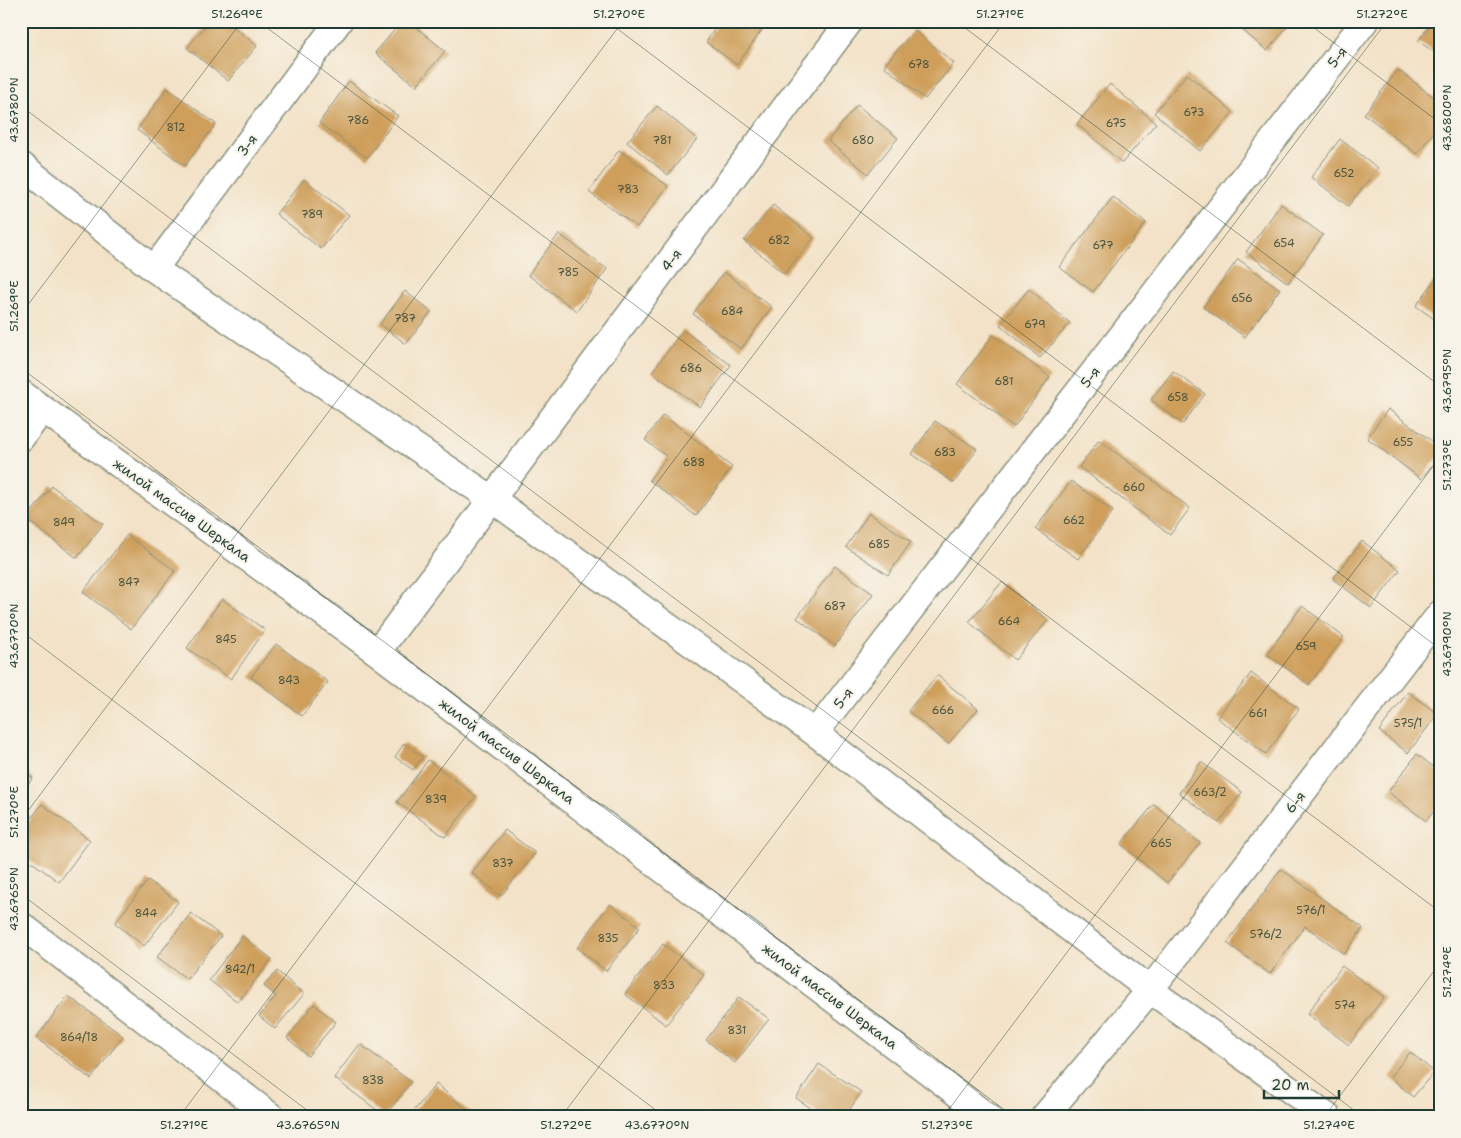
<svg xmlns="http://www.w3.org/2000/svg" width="1461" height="1138" font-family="'Shantell Sans',sans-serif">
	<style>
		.building { fill: #ce9e5a }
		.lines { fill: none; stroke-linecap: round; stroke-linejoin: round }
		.minor-casing { stroke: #89907e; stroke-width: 29 }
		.minor { stroke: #fff; stroke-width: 26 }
		.ticks { fill: none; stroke: #1f3d34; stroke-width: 1; stroke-opacity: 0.45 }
		.labels { text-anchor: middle; stroke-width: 4; stroke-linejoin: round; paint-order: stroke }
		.number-label { font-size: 11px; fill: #4b553e }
		.street-label { font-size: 14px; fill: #1f3d34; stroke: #f7f3e8 }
		.neatline { fill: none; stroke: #1f3d34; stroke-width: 2 }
		.ticks-label { font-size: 12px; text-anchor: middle; fill: #1f3d34 }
	</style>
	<rect width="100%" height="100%" fill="#f7f3e8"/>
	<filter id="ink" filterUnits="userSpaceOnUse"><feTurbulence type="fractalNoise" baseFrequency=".02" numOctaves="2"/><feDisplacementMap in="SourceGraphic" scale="10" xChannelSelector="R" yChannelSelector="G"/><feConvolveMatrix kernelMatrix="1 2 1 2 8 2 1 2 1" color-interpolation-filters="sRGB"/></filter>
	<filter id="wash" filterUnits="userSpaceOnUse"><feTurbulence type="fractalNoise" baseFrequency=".0096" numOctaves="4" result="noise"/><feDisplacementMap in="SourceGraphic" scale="20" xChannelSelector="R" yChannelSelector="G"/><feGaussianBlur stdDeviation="1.12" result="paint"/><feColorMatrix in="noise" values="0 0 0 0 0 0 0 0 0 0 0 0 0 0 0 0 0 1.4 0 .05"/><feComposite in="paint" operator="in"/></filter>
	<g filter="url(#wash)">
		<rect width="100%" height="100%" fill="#f3e2c7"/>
		<g id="blocks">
			<!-- building -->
			<path class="building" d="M209,21H227L257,46L228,81L187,48Z
				M402,21H409L445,51L416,86L375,53Z
				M720,21H764L767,23L737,65L706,42Z
				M1232,21H1292L1267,51Z
				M1433,21H1440V56L1418,41Z
				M914,30L954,63L925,99L884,66Z
				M1398,70L1440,102V124L1417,154L1364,114Z
				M1187,74L1233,112L1200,151L1154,113Z
				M349,81L398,116L367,158L319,123Z
				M1110,84L1156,123L1122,163L1077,124Z
				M167,88L216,124L185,166L137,130Z
				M857,105L898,138L868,174L828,141Z
				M657,106L697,139L668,175L627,142Z
				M1340,139L1378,168L1348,206L1311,177Z
				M619,150L668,186L637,227L589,192Z
				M304,179L349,215L321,249L276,214Z
				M1113,197L1146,223L1093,292L1059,267Z
				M1281,204L1323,235L1288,283L1246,252Z
				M773,205L814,238L784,274L744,241Z
				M559,234L607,269L577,311L528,275Z
				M1238,259L1280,289L1245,337L1203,307Z
				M724,272L772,307L741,349L693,314Z
				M1440,273V323L1416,306Z
				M1029,289L1070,323L1040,358L1000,325Z
				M405,291L431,312L406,344L380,324Z
				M683,330L731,365L700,407L652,372Z
				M993,335L1050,377L1014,427L957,384Z
				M1173,371L1205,394L1183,424L1151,400Z
				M1388,409L1440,447V455L1421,479L1367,438Z
				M663,415L732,467L696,516L649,480L667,457L645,440Z
				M935,421L977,449L954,483L912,454Z
				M1099,440L1190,508L1170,535L1079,467Z
				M1071,481L1113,511L1078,559L1035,529Z
				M52,486L103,524L77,558L26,519Z
				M869,513L911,542L888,575L846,547Z
				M127,535L175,571L131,629L83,592Z
				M1362,541L1400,570L1371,608L1333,579Z
				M835,566L873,594L835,646L797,618Z
				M1002,582L1048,620L1015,660L969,622Z
				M222,599L265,630L231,679L187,648Z
				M1302,606L1344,637L1309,685L1267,654Z
				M276,644L328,682L302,716L251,677Z
				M1251,673L1299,709L1266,754L1217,718Z
				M937,675L978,709L948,744L908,711Z
				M1408,692L1438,714L1408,753L1379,731Z
				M404,743L423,757L413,770L395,757Z
				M1417,754L1440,772V803L1426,821L1388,792Z
				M428,760L476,796L445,837L397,802Z
				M1201,762L1242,792L1219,823L1179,793Z
				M21,769L33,778L21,793Z
				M42,804L90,840L59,882L21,854V832Z
				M1154,804L1200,843L1167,883L1121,844Z
				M505,830L535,853L501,896L472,873Z
				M1281,869L1363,928L1344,954L1305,926L1270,974L1227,943Z
				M148,880L178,902L144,946L115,923Z
				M610,904L640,927L606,971L577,948Z
				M191,913L221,936L187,979L157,957Z
				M242,936L272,959L238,1002L209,980Z
				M663,944L704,975L666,1025L625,994Z
				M1342,966L1384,997L1349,1045L1307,1014Z
				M277,971L304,994L275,1029L259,1016L276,996L264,986Z
				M68,996L123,1036L91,1079L36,1038Z
				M739,997L769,1019L735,1063L706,1040Z
				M314,1004L336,1022L308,1056L287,1038Z
				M360,1044L411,1082L385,1116L334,1078Z
				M1410,1052L1434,1072L1413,1097L1390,1077Z
				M819,1064L861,1092L845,1117H824L796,1098Z
				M436,1084L476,1117H409Z
				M899,1111L906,1117H894Z"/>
		</g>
	</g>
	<g filter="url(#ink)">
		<use href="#blocks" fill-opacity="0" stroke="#89907e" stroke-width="1"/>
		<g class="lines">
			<!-- minor casing -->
			<g class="minor-casing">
				<path id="minor" d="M21,165L154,269L492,499L815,733L1150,990L1328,1117
					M154,269L339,21
					M21,393L377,652L988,1117
					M21,438L43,409
					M377,652L850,21
					M815,733L1365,21
					M21,925L272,1117
					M1044,1117L1150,990L1440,614"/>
			</g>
			<!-- minor -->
			<use href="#minor" class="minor"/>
		</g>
	</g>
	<!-- ticks -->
	<path class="ticks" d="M258,21L1440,912M607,21L1440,649M956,21L1440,386M1305,21L1440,123M21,106L1363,1117M21,314L242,21M21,368L1014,1117M21,631L665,1117M21,820L623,21M21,894L316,1117M179,1117L1005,21M561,1117L1387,21M943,1117L1440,457M1324,1117L1440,963"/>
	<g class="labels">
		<!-- number labels -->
		<g class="number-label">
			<text x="919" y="68">678</text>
			<text x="1194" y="116">673</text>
			<text x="358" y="124">786</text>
			<text x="1116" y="127">675</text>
			<text x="176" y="131">812</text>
			<text x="662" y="144">781</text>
			<text x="863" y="144">680</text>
			<text x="1344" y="177">652</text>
			<text x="628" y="193">783</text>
			<text x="312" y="218">789</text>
			<text x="779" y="244">682</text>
			<text x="1284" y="247">654</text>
			<text x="1103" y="249">677</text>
			<text x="568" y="276">785</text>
			<text x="1242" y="302">656</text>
			<text x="732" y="315">684</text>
			<text x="405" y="322">787</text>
			<text x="1035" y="328">679</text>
			<text x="691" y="372">686</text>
			<text x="1004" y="385">681</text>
			<text x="1178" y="401">658</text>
			<text x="1403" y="446">655</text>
			<text x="945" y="456">683</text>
			<text x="694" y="466">688</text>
			<text x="1134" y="491">660</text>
			<text x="1074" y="524">662</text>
			<text x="64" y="526">849</text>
			<text x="879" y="548">685</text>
			<text x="129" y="586">847</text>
			<text x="835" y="610">687</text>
			<text x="1009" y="625">664</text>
			<text x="226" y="643">845</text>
			<text x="1306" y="650">659</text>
			<text x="289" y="684">843</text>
			<text x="943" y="714">666</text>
			<text x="1258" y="717">661</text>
			<text x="1408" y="727">575/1</text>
			<text x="1210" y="796">663/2</text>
			<text x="436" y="803">839</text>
			<text x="1161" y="847">665</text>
			<text x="503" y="867">837</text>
			<text x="1311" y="914">576/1</text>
			<text x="146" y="917">844</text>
			<text x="1266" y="938">576/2</text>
			<text x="608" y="942">835</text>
			<text x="240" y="973">842/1</text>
			<text x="664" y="989">833</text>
			<text x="1345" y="1009">574</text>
			<text x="737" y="1034">831</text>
			<text x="79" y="1041">864/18</text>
			<text x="373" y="1084">838</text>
		</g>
		<!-- street labels -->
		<g class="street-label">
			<text transform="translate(1337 57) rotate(-52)" y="5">5-я</text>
			<text transform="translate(247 145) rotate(-53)" y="5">3-я</text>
			<text transform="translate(671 260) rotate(-53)" y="5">4-я</text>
			<text transform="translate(1090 377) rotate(-52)" y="5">5-я</text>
			<text transform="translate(182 510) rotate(36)" y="5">жилой массив Шеркала</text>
			<text transform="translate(843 698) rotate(-52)" y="5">5-я</text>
			<text transform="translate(507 751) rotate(37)" y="5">жилой массив Шеркала</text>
			<text transform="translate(1295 802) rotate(-52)" y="5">6-я</text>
			<text transform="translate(830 996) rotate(37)" y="5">жилой массив Шеркала</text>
		</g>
	</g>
	<!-- margin -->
	<rect width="1461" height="1138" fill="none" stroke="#f7f3e8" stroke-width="55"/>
	<!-- scale -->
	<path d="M1264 1090v8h75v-8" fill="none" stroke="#1f3d34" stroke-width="2.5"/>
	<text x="1271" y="1090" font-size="15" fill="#1f3d34" stroke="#f7f3e8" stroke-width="4" paint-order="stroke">20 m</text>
	<rect x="28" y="28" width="1406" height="1082" class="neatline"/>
	<g class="ticks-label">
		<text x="237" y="18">51.269°E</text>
		<text x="619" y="18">51.270°E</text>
		<text x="1000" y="18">51.271°E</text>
		<text x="1382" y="18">51.272°E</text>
		<text transform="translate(14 110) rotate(-90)" y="4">43.6780°N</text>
		<text transform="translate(1447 118) rotate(-90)" y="4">43.6800°N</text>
		<text transform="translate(14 306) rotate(-90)" y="4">51.269°E</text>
		<text transform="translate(1447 381) rotate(-90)" y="4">43.6795°N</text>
		<text transform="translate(1447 465) rotate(-90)" y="4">51.273°E</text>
		<text transform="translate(14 636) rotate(-90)" y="4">43.6770°N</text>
		<text transform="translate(1447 644) rotate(-90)" y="4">43.6790°N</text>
		<text transform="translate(14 812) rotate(-90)" y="4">51.270°E</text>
		<text transform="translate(14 899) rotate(-90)" y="4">43.6765°N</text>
		<text transform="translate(1447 972) rotate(-90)" y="4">51.274°E</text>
		<text x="184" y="1129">51.271°E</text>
		<text x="308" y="1129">43.6765°N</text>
		<text x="566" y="1129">51.272°E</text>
		<text x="657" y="1129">43.6770°N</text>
		<text x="947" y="1129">51.273°E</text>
		<text x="1329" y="1129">51.274°E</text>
	</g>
</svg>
